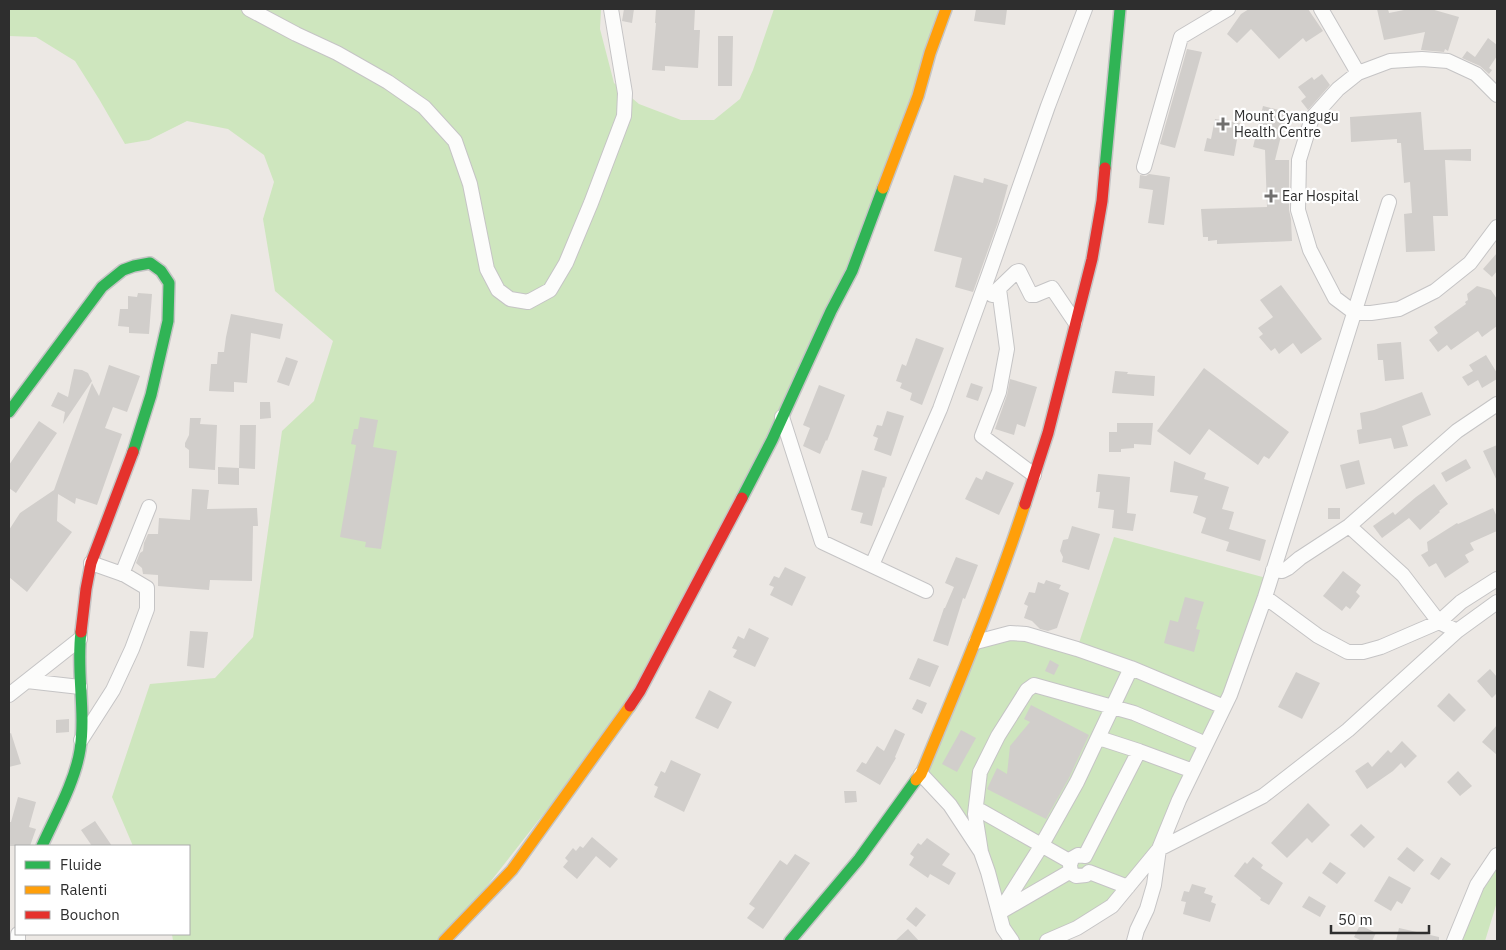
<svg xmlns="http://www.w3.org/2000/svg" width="1506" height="950" font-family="'IBM Plex Sans',sans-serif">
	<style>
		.green { fill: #cee6be }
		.building { fill: #d1cecb }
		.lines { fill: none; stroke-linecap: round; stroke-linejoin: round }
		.street-casing { stroke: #c5c4c5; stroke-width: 16 }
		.fast-casing { stroke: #c5c4c5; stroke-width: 14 }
		.slow-casing { stroke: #c5c4c5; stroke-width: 14 }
		.jam-casing { stroke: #c5c4c5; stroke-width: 14 }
		.street { stroke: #fcfcfb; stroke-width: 14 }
		.fast { stroke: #30b455; stroke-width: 11 }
		.slow { stroke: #ff9f0a; stroke-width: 11 }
		.jam { stroke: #e5322d; stroke-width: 11 }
		.poi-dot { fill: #706f6e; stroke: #fff; stroke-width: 2 }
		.labels { text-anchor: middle; stroke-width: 4.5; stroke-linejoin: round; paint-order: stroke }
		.poi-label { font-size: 14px; fill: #2e2e2e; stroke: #fff; text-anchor: start }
	</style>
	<rect width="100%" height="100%" fill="#ece8e4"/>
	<!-- green -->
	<path class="green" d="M9,9H601L600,29L614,83L639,104L681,120H714L740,99L753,70L774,9H946L862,245L640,691L444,941H173L172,934H189V846H133L112,797L150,684L215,678L253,637L282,431L314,401L333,341L275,291L263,219L274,182L264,155L228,129L187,121L149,140L125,144L99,99L75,61L36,37L9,36Z
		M1114,537L1270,579L1265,597L1159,849L1114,908L1060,941H1013L988,872L921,775L976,642L1010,633L1077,649Z
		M1497,855V902L1485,941H1454Z"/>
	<!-- building -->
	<path class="building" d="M624,9H634L632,23L622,21Z
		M656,9H695L694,30H700L698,68L665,66V71L652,70L656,23H655Z
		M976,9H1007L1005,25L974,21Z
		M1249,9H1308L1323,31L1306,42L1303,38L1279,59L1251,29L1237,43L1227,34L1241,14Z
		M1377,9H1388L1389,13L1409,9H1431L1459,17L1448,51L1445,49L1444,52L1421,50L1425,32L1384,40Z
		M718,36H733L732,86H718Z
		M1488,38L1497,45V56L1489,68L1492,70L1489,74L1480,66L1462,58L1467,51L1475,57Z
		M1187,49L1202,52L1175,148L1160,144Z
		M1322,74L1330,85L1308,110L1301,101L1306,97L1298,87L1312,77L1314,80Z
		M1263,106L1287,112L1275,160H1289V210L1291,219L1292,241L1217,244V240L1208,241V237H1203L1201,209L1267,207L1265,150L1253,147Z
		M1421,112L1424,150L1471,149V161L1445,160L1448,216H1433L1435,251L1406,252L1404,214L1412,213L1410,182L1404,183L1401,143H1397V139L1351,142L1350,117Z
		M1215,119L1240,123L1234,156L1204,151L1207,138L1211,139Z
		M1149,174L1170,177L1164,225L1148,223L1153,190L1139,188L1140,175L1146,176Z
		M954,175L983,183L984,178L1008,185L998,222L973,292L955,287L962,258L934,251Z
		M1497,253V271L1492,277L1483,269Z
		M1281,285L1322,339L1301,354L1293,343L1279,354L1275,348L1271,351L1259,337L1263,334L1258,328L1273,317L1260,300Z
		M1477,286L1491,290L1497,299V326L1482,337L1478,331L1451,350L1447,345L1438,352L1429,340L1438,333L1434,327L1466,304L1465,302L1468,300L1467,294Z
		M138,293L152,294L149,334L129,333V327L118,326L120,309H128V296L137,297Z
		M231,314L283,324L280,339L251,333L247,383L234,382V392L209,391L211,364H217L218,352H224L226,337Z
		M916,338L944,348L922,405L910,400L912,393L900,388L902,383L896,381L902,364L906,366Z
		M1401,342L1404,379L1385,381L1383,360H1378L1377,344Z
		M1486,355L1497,373V379L1482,388L1478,380L1468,386L1462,377L1473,371L1469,365Z
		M286,357L298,361L289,386L277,382Z
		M109,365L140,376L127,412L113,407L105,428L122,434L97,505L76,498L75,504L58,494L57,521L72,532L27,592L9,577V530L20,513L54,490L92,383L99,396Z
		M1204,368L1289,432L1269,459L1264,456L1258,465L1209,429L1190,455L1157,431Z
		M74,369L82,370L88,373L92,381L63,424L65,412L51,406L58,392L68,397Z
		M1115,371L1128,372L1127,374L1155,376L1154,396L1112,393Z
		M1010,379L1037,387L1025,427L1017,424L1014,435L995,429L1007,395Z
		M971,383L983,387L978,401L966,397Z
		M819,385L845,395L827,441L826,440L820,454L803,446L810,428L803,425Z
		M1422,392L1431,415L1402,426L1408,446L1394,449L1391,438L1359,444L1357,430L1362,429L1360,413L1374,410Z
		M260,402H270L271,418L260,419Z
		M887,411L904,416L891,456L874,450L878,438L873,436L877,425L882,426Z
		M360,417L378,420L373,447L397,451L381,549L365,547L366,542L340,537L356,445L351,444L354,429H358Z
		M190,418H201L200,424L217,425L215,470L189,468V450L185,447V443L189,435Z
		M39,421L57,433L16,493L9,488V465Z
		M1117,423H1153L1151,445L1134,444V448L1121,449V452H1109V432H1117Z
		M240,425H256L255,469L239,468Z
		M1497,445V481L1483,451Z
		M1466,459L1471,468L1446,482L1441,473Z
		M1359,460L1365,484L1346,489L1340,465Z
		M1174,461L1206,473L1204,479L1229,487L1222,509L1234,512L1229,529L1266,540L1260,561L1226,551L1229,542L1201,533L1206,518L1193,513L1198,496L1170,492Z
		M218,467L239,468V485L218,484Z
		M862,470L887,477L884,488L883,487L872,526L860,523L863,513L851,510Z
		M986,471L1014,483L999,515L965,499L976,477L982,480Z
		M1098,474L1130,477L1127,513L1136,514L1133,531L1112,528L1114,510L1098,508L1100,492H1096Z
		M1434,484L1448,504L1439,511L1440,512L1420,530L1409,518L1382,538L1373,526L1393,512L1395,515L1416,497Z
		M192,489L209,490L207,509L257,508L258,526H253L252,581L210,580L209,590L158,586V575L143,574L142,568L136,563L140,553L143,551L144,543L148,534H158L159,518L190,520Z
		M1328,508H1340V519H1328Z
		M1493,508L1497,517V531L1470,543L1474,550L1465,555L1469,562L1445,578L1436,563L1429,567L1421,555L1428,551L1427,542L1457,523L1458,524Z
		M1072,526L1100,534L1089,570L1062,562L1063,557L1060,551L1063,540L1068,539Z
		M956,557L978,565L965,599L963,598L948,646L933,641L944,608H945L954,587L945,583Z
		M785,567L806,577L792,606L770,595L774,587L769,585L774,576L779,578Z
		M1343,571L1361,585L1356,592L1360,596L1350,609L1346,606L1342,611L1323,596Z
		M1046,580L1061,585L1059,589L1069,593L1057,628L1048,631L1040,629L1032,621L1024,618L1028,606L1024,604L1029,592L1035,593L1038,582L1044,584Z
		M1185,597L1204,602L1196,629L1200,630L1194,652L1164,643L1170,620L1178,622Z
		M749,628L769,638L755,667L733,657L737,650L732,648L738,636L744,639Z
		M190,631L208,632L204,668L187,666Z
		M918,658L939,666L930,687L909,679Z
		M1050,660L1059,665L1054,675L1045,671Z
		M1490,669L1497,677V693L1492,698L1477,681Z
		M1296,672L1320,683L1302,719L1278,707Z
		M709,690L732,702L718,729L695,718Z
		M1449,693L1466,710L1454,722L1437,706Z
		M917,699L927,703L922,714L912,709Z
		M1031,705L1089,735L1069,778L1046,819L987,789L997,768L1007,774L1010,746L1030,722L1024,719Z
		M69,719V732L56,733V720Z
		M1497,725V755L1482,742Z
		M895,729L905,734L895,757L896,758L880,785L856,771L862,762L866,764L877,746L884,751Z
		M961,730L976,738L957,772L942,764Z
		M11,733L21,764L9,767V734Z
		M1402,741L1417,756L1405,768L1401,763L1393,771L1367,789L1355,771L1368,762L1372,767L1388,750L1391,753Z
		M671,760L701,774L684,812L654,797L658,787L654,785L661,771L665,773Z
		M1458,771L1472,786L1460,796L1447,782Z
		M844,791H856L857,802L845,803Z
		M18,797L36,802L29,827L36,829L30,846H9V822H11Z
		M1308,803L1330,825L1312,843L1307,838L1287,858L1271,843Z
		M95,821L112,846H92L81,830Z
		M1361,824L1375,837L1364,848L1350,835Z
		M592,837L618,859L610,868L596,856L577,879L563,867L568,861L565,858L573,848L576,851L580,846L583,848Z
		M927,838L950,854L942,865L956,873L949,885L930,874L928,878L909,865L914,857L910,854L918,843L921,845Z
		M1407,847L1424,860L1414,872L1397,859Z
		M795,854L810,863L763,929L747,918L755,908L749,904L780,860L787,865Z
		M1253,857L1263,865L1261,868L1283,883L1269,905L1260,900L1261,898L1234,876L1245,862L1247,864Z
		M1441,857L1451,864L1439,880L1430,874Z
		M1330,862L1346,873L1337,884L1322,873Z
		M1389,876L1411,888L1402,904L1397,901L1391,911L1374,901Z
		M1192,884L1206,888L1204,893L1213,896L1211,902L1216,904L1210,922L1183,914L1186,902L1181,901L1184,891L1189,892Z
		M1309,896L1326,906L1320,917L1302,907Z
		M916,907L926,915L916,927L906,919Z
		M1360,925L1376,933L1372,941H1362L1354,937Z
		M1399,928L1439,937V941H1396Z
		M908,929L919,941H895Z"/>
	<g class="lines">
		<!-- street casing -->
		<g class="street-casing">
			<path id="street" d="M249,9L296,34L337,53L388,82L424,107L455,141L470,184L487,269L498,290L510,299L528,302L550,290L566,263L591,203L624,116L625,93L611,9
				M1321,9L1358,73
				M1497,95L1476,74L1448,61L1422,59L1390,61L1358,73L1338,89L1312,118L1299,160L1298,210L1310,250L1335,298L1355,313H1371L1399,309L1435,291L1470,263L1497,227
				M1144,167L1181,37L1228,9
				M999,289L1007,349L999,392L982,436L1034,475
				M992,295L1016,272L1019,271L1031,295H1035L1052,288L1075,322
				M782,417L822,542L926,591
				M1349,526L1403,575L1439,622L1461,602L1497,579
				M872,565L940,409L989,274L1048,106L1085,9
				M1273,570L1282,571L1288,568L1300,558L1349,526L1457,431L1497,404
				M122,574L149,507
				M1265,597L1318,636L1348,652H1363L1381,647L1439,622L1457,631
				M976,642L1010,633L1026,634L1077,649L1131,668
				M27,681L80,687
				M9,695L80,639
				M1099,738L1139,751L1085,856L1078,855L1071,859L1070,865L1071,873L1076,876L1086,875L1089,872L1128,887
				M81,740L113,690L132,649L147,609V588L125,575L91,563
				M1139,751L1193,771
				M921,774L950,805L981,852L988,872L1003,928L1012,941
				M976,808L1071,862
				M981,852L975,814L980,772L998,736L1027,690L1034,685L1134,713L1206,744
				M1002,911L1071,871
				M999,913L1040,848L1077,782L1131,668L1224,707
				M18,941V934
				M1047,941L1077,928L1112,906L1159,849L1263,796L1348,730L1457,631L1497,602
				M1134,941L1137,930L1147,909L1154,885L1159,849L1179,800L1230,695L1265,597L1389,202
				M1454,941L1477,885L1497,855"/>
		</g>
		<!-- fast casing -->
		<g class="fast-casing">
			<path id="fast" d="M1105,168L1120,9
				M9,412L102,287L123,270L134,266L150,263L161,271L169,283L168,321L151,395L133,452
				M742,498L772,440L831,311L852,271L883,188
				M42,846C55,817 75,782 80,750C86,711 76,671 81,632
				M790,941L859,859L916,780"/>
		</g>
		<!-- slow casing -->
		<g class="slow-casing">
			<path id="slow" d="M883,188L918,96L930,53L946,9
				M916,780L921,774C958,685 995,596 1025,504
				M444,941L512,870L630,706"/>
		</g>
		<!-- jam casing -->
		<g class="jam-casing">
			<path id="jam" d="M1025,504L1048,433L1092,259L1102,201L1105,168
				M81,632L86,589L91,563L133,452
				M630,706L640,691L742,498"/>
		</g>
		<!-- street -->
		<use href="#street" class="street"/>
		<!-- fast -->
		<use href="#fast" class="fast"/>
		<!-- slow -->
		<use href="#slow" class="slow"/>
		<!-- jam -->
		<use href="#jam" class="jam"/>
	</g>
	<!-- markers -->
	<g class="poi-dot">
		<path d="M1220.5 116.5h5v5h5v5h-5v5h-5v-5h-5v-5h5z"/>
		<path d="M1268.5 188.5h5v5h5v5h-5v5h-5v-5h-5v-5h5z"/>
	</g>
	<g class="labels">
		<!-- poi labels -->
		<g class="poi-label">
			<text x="1234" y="121">Mount Cyangugu<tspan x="1234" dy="16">Health Centre</tspan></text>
			<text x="1282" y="201">Ear Hospital</text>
		</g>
	</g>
	<!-- border -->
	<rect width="1506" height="950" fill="none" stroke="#2e2e2e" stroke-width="20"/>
	<!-- legend -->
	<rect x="15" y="845" width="175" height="90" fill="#ffffff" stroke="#ababab"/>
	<rect x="25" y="861" width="25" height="8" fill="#30b455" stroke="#ababab"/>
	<text x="60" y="870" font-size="15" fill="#2e2e2e">Fluide</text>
	<rect x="25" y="886" width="25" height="8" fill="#ff9f0a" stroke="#ababab"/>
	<text x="60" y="895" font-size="15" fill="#2e2e2e">Ralenti</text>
	<rect x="25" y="911" width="25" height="8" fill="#e5322d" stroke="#ababab"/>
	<text x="60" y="920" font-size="15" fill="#2e2e2e">Bouchon</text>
	<!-- scale -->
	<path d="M1331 925v8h98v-8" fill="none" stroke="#2e2e2e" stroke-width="2.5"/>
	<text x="1338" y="925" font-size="15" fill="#2e2e2e" stroke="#ffffff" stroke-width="4" paint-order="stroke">50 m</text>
</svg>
